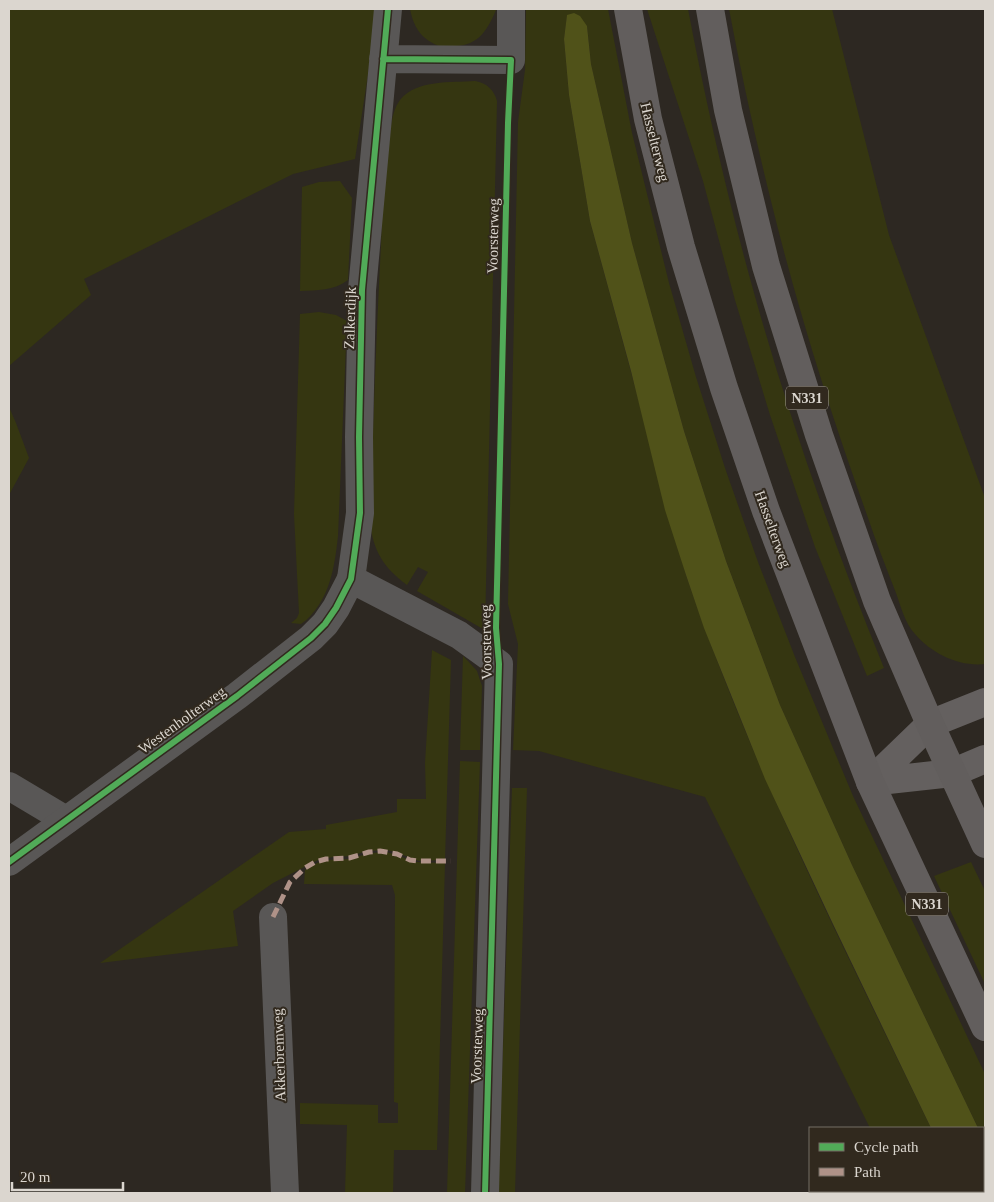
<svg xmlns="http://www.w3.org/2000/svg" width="994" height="1202" font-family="'Times New Roman',serif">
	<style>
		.green { fill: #353611 }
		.forest { fill: #505219 }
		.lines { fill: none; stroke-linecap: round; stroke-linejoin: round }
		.minor { stroke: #595756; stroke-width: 28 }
		.tertiary { stroke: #595756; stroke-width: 28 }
		.secondary { stroke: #64605f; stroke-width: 28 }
		.primary { stroke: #625e5d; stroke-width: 28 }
		.quiet { stroke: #af9288; stroke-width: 5; stroke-dasharray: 10 5; stroke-linecap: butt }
		.cycleway-casing { stroke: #31291e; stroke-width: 9 }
		.cycleway { stroke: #51ab58; stroke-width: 6 }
		.labels { text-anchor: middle; stroke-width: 4; stroke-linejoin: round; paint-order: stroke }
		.shield { fill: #31291e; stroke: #a8a29a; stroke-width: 1 }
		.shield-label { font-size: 14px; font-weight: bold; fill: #dbd6cf }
		.street-label { font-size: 15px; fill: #dbd6cf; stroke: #31291e }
	</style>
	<rect width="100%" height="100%" fill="#2d2822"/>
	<!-- green -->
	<path class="green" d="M9,9H378L355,159L293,174L84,279L91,295L9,366Z
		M410,9H497L496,10C485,36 475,48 445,46V48C424,42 414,30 410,9Z
		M526,9H608L632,133L669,283L696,377L725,468L758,562L795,657L853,796L985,1074V1144L983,1139V1128H978L852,865L780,705L726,561L684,431L632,243L591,64L587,26L567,16L564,39L569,95L590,221L686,575C751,766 843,946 931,1128H870L705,797L539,751L513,750L518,644L508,604L518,122L525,70Z
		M647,9H688C707,109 730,209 758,307C793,430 836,550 884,668L867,676L815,547L770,415L735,300L703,181Z
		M729,9H832L889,235L985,498V664C960,667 932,654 915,634C905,623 901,607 896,593C886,567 876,542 867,515C830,412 797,307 771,201C755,137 741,73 729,9Z
		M475,81C487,83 494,90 497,101L485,628L483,629L417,591L428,572L418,567L407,585C384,568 373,551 370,522C373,430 376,338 381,245C382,211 384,177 389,143C391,129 391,112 400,100C417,79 451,83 475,81Z
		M340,181L352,198L348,280C334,291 317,290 300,291L302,187L319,182Z
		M319,312L336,315L347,321L338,536C335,563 331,593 312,614C309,618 305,621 301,624L291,623L297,618L299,613L294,514L300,314Z
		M9,407L16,423L29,458L9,495Z
		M432,650L451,660L445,860L419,861L395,852L387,850L366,851L352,856L333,857L318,860L273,883L233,911L238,946L100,963L289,832L326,829V825L397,812V799H426L425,763Z
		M463,656L468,661L477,671L482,686L480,750H460Z
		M460,761L480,762L465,1193H447Z
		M512,788H527L515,1193H498Z
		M386,852L397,855L414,862L445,863L437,1150H394L393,1193H345L347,1125L300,1124V1103L378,1105V1123H398V1103L394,1102L395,895L392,885L304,884L305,870L317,863L326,860L348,859L371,853Z
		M971,862L985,891V984L934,876Z
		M900,1191H960L961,1193H902Z"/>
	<!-- forest -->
	<path class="forest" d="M574,13L580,16L587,26L591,64L632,243L684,431L726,561L780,705L852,865L978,1128H931L832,922L765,779L704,628L686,575L665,510L631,371L590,221L569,95L564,39L567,15Z
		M983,1139L985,1144V1193H961L960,1191H983Z"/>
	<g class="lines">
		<!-- minor -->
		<path class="minor" d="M383,59L511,60V9
			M351,579L360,513L359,437L362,290L388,9
			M9,786L66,820
			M273,917L285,1193"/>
		<!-- tertiary -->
		<path class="tertiary" d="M9,862L237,696L311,638L325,624L336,608L351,579L459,635L499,664L485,1193"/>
		<!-- secondary -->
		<path class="secondary" d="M870,782L930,724L985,702
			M870,782L952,773L985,759"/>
		<!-- primary -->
		<path class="primary" d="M628,9L648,119L681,247L724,388L766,511L870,782L985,1027
			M710,9L728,110L766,266L819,435L877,601L930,724L985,844"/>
		<!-- quiet -->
		<path class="quiet" d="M273,917L290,882L305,868L315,862L326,859L349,858L369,852L380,851L397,854L410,860L419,861H451"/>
		<!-- cycleway casing -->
		<g class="cycleway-casing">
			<path id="cycleway" d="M383,59L511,60L508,123L496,628L499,664L485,1193
				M9,862L237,696L311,638L325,624L336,608L351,579L360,513L359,437L362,290L388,9"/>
		</g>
		<!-- cycleway -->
		<use href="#cycleway" class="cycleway"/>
	</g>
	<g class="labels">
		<!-- shield labels -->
		<g class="shield">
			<rect x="786" y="386.5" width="42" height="23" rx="4"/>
			<rect x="906" y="892.5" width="42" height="23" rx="4"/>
		</g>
		<g class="shield-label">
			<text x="807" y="403">N331</text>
			<text x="927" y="909">N331</text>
		</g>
		<!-- street labels -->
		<g class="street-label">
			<text transform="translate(655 142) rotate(76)" y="5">Hasselterweg</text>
			<text transform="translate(493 236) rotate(-89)" y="5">Voorsterweg</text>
			<text transform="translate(350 318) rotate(-88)" y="5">Zalkerdijk</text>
			<text transform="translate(773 529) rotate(70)" y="5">Hasselterweg</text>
			<text transform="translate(486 642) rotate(-91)" y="5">Voorsterweg</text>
			<text transform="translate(182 720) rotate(-36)" y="5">Westenholterweg</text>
			<text transform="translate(477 1046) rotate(-88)" y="5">Voorsterweg</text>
			<text transform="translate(279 1055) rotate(-92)" y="5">Akkerbremweg</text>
		</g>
	</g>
	<!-- border -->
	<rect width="994" height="1202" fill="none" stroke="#dbd6cf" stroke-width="20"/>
	<!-- legend -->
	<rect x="809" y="1127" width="175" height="65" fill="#31291e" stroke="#756e65"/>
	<rect x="819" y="1143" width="25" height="8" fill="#51ab58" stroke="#756e65"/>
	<text x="854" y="1152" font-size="15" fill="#dbd6cf">Cycle path</text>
	<rect x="819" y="1168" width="25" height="8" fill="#af9288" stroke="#756e65"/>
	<text x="854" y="1177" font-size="15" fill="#dbd6cf">Path</text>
	<!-- scale -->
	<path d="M12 1182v8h111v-8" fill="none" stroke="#dbd6cf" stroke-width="2.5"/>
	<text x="20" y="1182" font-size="15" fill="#dbd6cf" stroke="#31291e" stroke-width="4" paint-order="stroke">20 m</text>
</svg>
